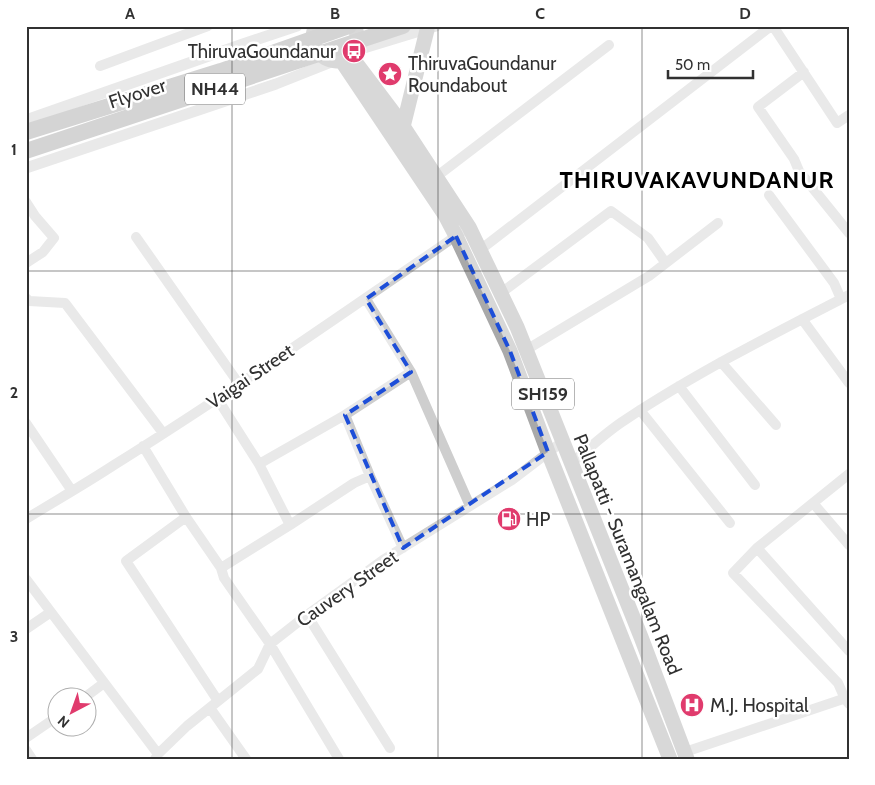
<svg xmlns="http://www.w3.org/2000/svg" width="875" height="785" font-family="Cabin,sans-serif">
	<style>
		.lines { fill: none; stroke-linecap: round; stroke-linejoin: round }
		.minor { stroke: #cecece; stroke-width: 10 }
		.tertiary { stroke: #cecece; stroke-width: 11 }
		.primary { stroke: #a9a9a9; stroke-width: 15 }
		.trunk-bridge { stroke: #a0a0a0; stroke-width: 16 }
		.marked { fill: none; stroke: #1d4ed8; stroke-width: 4; stroke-dasharray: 10 6; stroke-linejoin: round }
		.grid { fill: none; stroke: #313131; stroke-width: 1; stroke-opacity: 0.55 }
		.labels { text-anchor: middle; stroke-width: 5; stroke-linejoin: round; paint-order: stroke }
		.shield { fill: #fff; stroke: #6f6f6f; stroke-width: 1 }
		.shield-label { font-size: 18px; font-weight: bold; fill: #313131 }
		.poi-label { font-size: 19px; fill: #313131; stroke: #fff; text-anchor: start }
		.street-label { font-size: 19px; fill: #313131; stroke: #fff }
		.district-label { font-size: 24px; font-weight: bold; letter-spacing: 1px; fill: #000; stroke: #fff }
		.neatline { fill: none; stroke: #313131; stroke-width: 2 }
		.grid-label { font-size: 16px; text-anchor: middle; font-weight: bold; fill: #313131 }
	</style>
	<rect width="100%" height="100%" fill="#fff"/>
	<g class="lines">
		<!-- minor -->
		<path class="minor" d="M773,26L837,123L849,115
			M100,66L208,26
			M804,72L758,107L794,159L799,171L849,233
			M436,177L609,45
			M769,195L834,283L841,299
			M26,202L35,216L54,238L43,252L26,263
			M136,237L239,384
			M480,250L771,26
			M501,293L611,211L648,238L665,262
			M26,298L29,301L65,303L163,433
			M366,299L411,372L470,506
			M802,319L849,383
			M526,350L649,276L718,223
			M721,362L776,425
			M679,386L755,485
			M217,398L259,464L290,525
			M640,410L730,523
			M345,415L370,476L403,548
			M26,423L72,491
			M143,446L186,517L221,568L224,578L270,644L339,759
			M571,463C589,449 606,432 625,420C696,373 773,334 849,295
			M259,464L345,415L411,372
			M849,474L757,548L733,573L838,683L845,699L849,704
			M813,503L849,545
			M186,517L126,561L218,701
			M26,519C55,501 85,484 114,465C234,390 351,308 469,227
			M757,548L849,651
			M221,568L290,525L354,483L370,476
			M26,579L158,754
			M307,615L390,748
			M26,629L51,612
			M84,698L104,683
			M210,708L246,759
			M26,738L58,716
			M26,750L32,759
			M685,752L849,697
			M155,759L158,754L187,726L258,669L270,644L307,615L383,560L512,480L562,442"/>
		<!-- tertiary -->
		<path class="tertiary" d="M354,51L436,26
			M26,120L243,44L297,26
			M26,168L276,84L334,61"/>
		<!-- primary -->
		<path class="primary" d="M316,26C302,54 341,75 355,49C359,41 358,34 354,26
			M350,55L399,120L469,227L480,250L517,327L641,637L687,759
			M341,60L445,215L456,236L510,351L548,452L670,759
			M403,127L427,30"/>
		<!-- trunk-bridge -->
		<path class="trunk-bridge" d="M26,132L221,71L349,26
			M26,151L403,26"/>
	</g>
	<!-- marked area -->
	<path d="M0 0H875V785H0ZM456,236L510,351L548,452L403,548L345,415L411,372L366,299Z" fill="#fff" fill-opacity=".55" fill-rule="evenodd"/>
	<path class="marked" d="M456,236L510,351L548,452L403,548L345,415L411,372L366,299Z"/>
	<!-- grid -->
	<path class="grid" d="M232,26V759M438,26V759M642,26V759M26,271H849M26,514H849"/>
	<!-- icons -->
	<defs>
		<g id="bus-disc" transform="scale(1.25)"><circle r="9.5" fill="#e03b6d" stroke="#fff"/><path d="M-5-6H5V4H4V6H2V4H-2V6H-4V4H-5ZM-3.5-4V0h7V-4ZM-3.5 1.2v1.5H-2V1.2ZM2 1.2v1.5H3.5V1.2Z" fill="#fff"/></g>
		<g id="sight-disc" transform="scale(1.25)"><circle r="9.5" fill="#e03b6d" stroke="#fff"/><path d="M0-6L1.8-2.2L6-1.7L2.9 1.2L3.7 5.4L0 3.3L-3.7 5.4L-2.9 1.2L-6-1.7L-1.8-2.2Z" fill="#fff"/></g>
		<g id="fuel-disc" transform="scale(1.25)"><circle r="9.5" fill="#e03b6d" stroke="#fff"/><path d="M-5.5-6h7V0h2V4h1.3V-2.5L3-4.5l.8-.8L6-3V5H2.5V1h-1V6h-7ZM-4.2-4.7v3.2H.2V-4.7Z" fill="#fff"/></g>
		<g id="hospital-disc" transform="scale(1.25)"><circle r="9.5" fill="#e03b6d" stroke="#fff"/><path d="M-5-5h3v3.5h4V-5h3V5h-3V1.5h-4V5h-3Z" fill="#fff"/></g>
	</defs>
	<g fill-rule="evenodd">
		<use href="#bus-disc" x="354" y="51"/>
		<use href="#sight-disc" x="390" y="74"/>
		<use href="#fuel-disc" x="509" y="519"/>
		<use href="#hospital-disc" x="692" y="705"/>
	</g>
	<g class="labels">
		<!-- shield labels -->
		<g class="shield">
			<rect x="185" y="73.5" width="60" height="31" rx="4"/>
			<rect x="512" y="378.5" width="62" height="31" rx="4"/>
		</g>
		<g class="shield-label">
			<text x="215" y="95">NH44</text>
			<text x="543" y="400">SH159</text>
		</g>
		<!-- poi labels -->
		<g class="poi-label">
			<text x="336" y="58" text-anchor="end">ThiruvaGoundanur</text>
			<text x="408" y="70">ThiruvaGoundanur<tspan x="408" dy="22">Roundabout</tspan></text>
			<text x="526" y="526">HP</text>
			<text x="710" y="712">M.J. Hospital</text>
		</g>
		<!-- street labels -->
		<g class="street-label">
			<text transform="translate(137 93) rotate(-18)" y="7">Flyover</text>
			<text transform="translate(250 376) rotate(-34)" y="7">Vaigai Street</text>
			<text transform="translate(628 554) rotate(68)" y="7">Pallapatti - Suramangalam Road</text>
			<text transform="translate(347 588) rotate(-35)" y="7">Cauvery Street</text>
		</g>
		<!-- district labels -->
		<g class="district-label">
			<text x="697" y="188">THIRUVAKAVUNDANUR</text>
		</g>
	</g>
	<!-- border -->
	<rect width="875" height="785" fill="none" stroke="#ffffff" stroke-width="55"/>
	<!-- north arrow -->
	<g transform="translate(72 712) rotate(221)"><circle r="24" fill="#ffffff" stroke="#adadad"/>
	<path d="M0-4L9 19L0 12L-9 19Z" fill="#e03b6d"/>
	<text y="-8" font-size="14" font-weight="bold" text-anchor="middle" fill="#313131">N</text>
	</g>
	<!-- scale -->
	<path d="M668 70v8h85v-8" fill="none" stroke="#313131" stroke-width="2.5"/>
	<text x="675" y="70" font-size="15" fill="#313131" stroke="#ffffff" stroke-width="4" paint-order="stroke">50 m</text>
	<rect x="28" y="28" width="820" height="730" class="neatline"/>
	<g class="grid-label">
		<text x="130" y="19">A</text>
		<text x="335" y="19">B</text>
		<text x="540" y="19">C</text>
		<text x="745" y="19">D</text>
		<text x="14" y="155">1</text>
		<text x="14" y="398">2</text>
		<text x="14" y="642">3</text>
	</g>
</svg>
